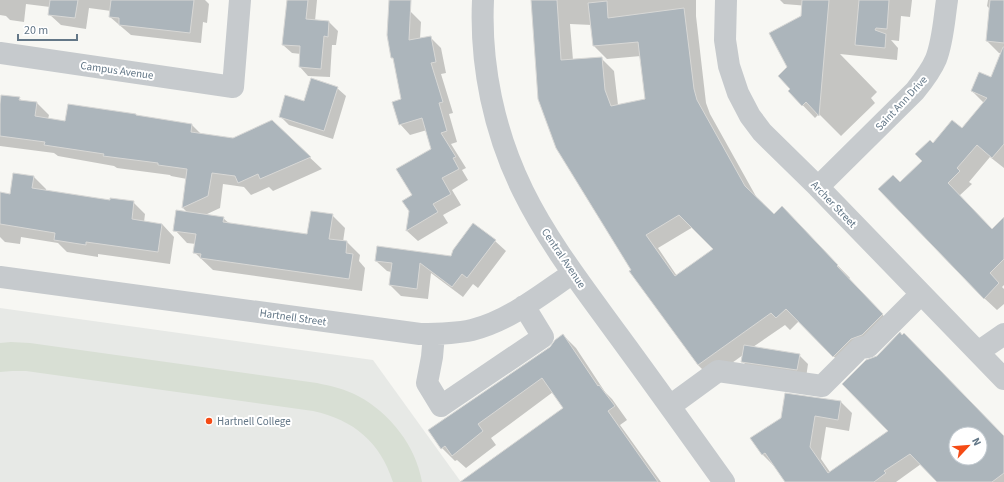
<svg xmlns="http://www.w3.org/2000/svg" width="1004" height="482" font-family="'Source Sans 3',sans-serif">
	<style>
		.built { fill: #e7e9e6 }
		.green { fill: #d8dfd4 }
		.shadow { fill: #0003; fill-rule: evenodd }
		.building { fill: #acb5bb; stroke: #d8d8d6; fill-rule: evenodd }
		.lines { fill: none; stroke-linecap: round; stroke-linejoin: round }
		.minor { stroke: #c6cacd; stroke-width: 22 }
		.poi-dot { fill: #f54b15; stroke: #fff; stroke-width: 1.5 }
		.labels { text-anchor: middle; stroke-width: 4; stroke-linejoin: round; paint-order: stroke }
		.street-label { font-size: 11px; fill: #637787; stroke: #fff }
		.poi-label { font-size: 11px; fill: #637787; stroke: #fff; text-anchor: start }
	</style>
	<rect width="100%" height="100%" fill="#f7f7f3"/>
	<!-- built -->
	<path class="built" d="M0,308L373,360L461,482H0Z"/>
	<!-- green -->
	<path class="green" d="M11,342L30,343L317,383C331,386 345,389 358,396C390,413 416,446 422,482H393C380,442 354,420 313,411L26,371H12L0,372V343Z"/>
	<!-- shadow -->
	<path class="shadow" d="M0,0H205L209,4L207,23L203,22L201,43L131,35L110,17L111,11L89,8L86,29L61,25L49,14L50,7L26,4L24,22L10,20L6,16L0,15Z
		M287,0H317L315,21L329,22L338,31L336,45H332L330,77L308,76L300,67L301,54L292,53L283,45Z
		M532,0H696V16L706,103L710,114L758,200L774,216L794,221L850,278L849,279L895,328L846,369L799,321L790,330L785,325L753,347L799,355L808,364L806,378L751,370L742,361L743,355L711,378L698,365L630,271L632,270ZM570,24L592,25L594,46L607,59L641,56L646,100L618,105L614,71L601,58L573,60ZM693,227L714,249L677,276L658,248Z
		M780,0H912L910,17L901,16L899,41L891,40L898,48L897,60L840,54L877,92L871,98L875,103L841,136L819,114L815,118L789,91L792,89L788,67L821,7L784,4Z
		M988,0H1004V54L999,53L987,41L990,9L987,6Z
		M410,11L421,22L420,39L430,37L441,48L446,73L441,74L453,113L449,114L457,142L451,144L466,168L462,170L468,180L452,190L461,205L443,215L448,223L418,241L407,231L410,211L413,196L432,149L427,130L410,135L400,124L402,100L395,60L392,57Z
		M1004,56V168L990,157L969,182L972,184L959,196L992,230L1004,218V285L1002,287L1004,289V304L997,310L984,298L900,184L924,161L933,144L962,130L984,103L972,91L992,78Z
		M337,88L346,96L333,139L289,125L280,116L305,102Z
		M19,98L22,101L37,103L49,115L48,119L66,122L192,125L201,134L233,139L272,122L322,169L273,191L269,187L251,195L244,187L223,184L220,208L205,215L223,218L230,224L308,235L332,215L345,228L343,242H347L360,255L359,261L365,268L362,291L213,270L194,252L196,244L187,243L175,230L188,213L183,208L187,179L171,176L170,175L117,168L114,166L58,156L54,153L0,146V99Z
		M34,177L46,189V191L111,201L133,202L145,214L144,222L162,224L174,237L170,264L98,254V257L67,252L58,243L21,237L20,244L5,242L0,237V193L11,195Z
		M495,241L506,251L478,288L473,284L463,297L431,273L428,299L401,296L390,285L391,272L387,271L376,261L452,258Z
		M563,335L576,348L605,392L612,399L627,420L620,425L661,482H467L565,408L553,392L491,438L496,445L466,468L457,460L455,461L442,448L430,430L551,348Z
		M844,384L1004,437V482H939L921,464L896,482H787L774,466L763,455L752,438L782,419L786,394L841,402L852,413L849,431L826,427L821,459L830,472L889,431ZM956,434H980V458H956Z"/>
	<!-- building -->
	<path class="building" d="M50,0H78L75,18L48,15Z
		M111,0H194L190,33L119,25V18L109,17Z
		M287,0H308L306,19L329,21L328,37L324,36L321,69L299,67L300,46L282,45Z
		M389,0H411L409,40L431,36L436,62L431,63L443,102L439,103L447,131L441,133L456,157L453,158L459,169L442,178L451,194L433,204L438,212L406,231L409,211L402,201L412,195L396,169L431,149L422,118L399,125L392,102L401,99L393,58H391L387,35Z
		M531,0H557L561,60L602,57L605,90L611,106L645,99L638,42L593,46L588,3L607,1L608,18L684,8L694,89L697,100L745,186L774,214L782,206L838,265L837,266L883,314L862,335L851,339L833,357L786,309L776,318L771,313L698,365L629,271L631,270L556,148L538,99ZM679,215L713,249L675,276L646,235Z
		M802,0H829L819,116L806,102L802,106L788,91L790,89L778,76L787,67L769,33L801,16Z
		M859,0H889L887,29L876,28L875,30L886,34L885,48L855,45Z
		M990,0H1004V43L986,41Z
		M1003,47H1004V144L992,158L977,145L957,168L960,171L948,183L992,229L1004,217V259L990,273L999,283L984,299L878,189L893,175L900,182L922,161L915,154L930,140L933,143L952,120L962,128L987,98L971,91L979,72L991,77Z
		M311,78L338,87L324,131L279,117L285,95L304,101Z
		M1,95L20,97L19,100L37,102L35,116L65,121L68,104L136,114V115L192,124L191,132L233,138L272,120L311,157L260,179L258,174L238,183L235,176L212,173L208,196L182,208L187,169L158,165V163L103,156L104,154L44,145L45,142L0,136V104Z
		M13,173L34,176L32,188L110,200V198L134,201L132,219L162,224L158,252L86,242V245L54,240L55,233L0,224V192L10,194Z
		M176,210L224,217L223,222L307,234L311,211L333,214L329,239L347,241L346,253L353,254L349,279L200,258L201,254L193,253L196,234L173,231Z
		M473,223L496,240L467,278L462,274L452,287L420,263L417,289L389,285L392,263L375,261L377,246L451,256L453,250Z
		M900,332L902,335L904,333L1004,436V473L992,482H937L910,454L884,471L886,473L874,482H785L765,453L762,455L750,438L781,418L785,393L841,401L838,420L815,416L810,447L828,473L888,431L842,384L866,360L877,356ZM956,434H980V458H956Z
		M563,334L598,386L599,385L615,406L608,411L658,482H460L563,408L542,378L478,424L483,431L452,456L445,446L441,449L428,430L550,347L555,340Z
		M744,345L800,354L797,370L741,362Z"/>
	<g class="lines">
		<!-- minor -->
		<path class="minor" d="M483,0C480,65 494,132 523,191C548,242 584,288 618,335C654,384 689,433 724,482
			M726,0L725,40L729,66L738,93L750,116L762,132L818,187L1004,379
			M0,53L233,87L240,0
			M818,187L915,91C923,81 931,71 936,59C943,41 944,20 947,0
			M0,277L420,334C437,334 454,334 472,330C509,321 542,294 573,273
			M434,334L432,357L427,383L441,406L543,337L524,306
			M978,352L1004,334
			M670,406L718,371L822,386L860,348L868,347L921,294"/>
	</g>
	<!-- markers -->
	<circle class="poi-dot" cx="209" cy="421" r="4"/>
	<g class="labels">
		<!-- street labels -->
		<g class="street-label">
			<text transform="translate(117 70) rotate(8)" y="4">Campus Avenue</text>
			<text transform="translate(901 103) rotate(-47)" y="4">Saint Ann Drive</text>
			<text transform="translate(834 204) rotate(46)" y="4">Archer Street</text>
			<text transform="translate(564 258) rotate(56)" y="4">Central Avenue</text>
			<text transform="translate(293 317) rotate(8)" y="4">Hartnell Street</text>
		</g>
		<!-- poi labels -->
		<g class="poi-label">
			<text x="217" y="425">Hartnell College</text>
		</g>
	</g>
	<!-- north arrow -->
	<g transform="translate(968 446) rotate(64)"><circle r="19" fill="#ffffff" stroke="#c1c9cf"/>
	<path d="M0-3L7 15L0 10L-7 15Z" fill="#f54b15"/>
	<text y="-6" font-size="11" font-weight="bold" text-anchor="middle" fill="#637787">N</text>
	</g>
	<!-- scale -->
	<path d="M18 34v6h59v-6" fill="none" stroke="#637787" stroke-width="2"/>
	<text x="24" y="34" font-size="12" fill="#637787" stroke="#ffffff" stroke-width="3" paint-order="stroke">20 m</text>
</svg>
